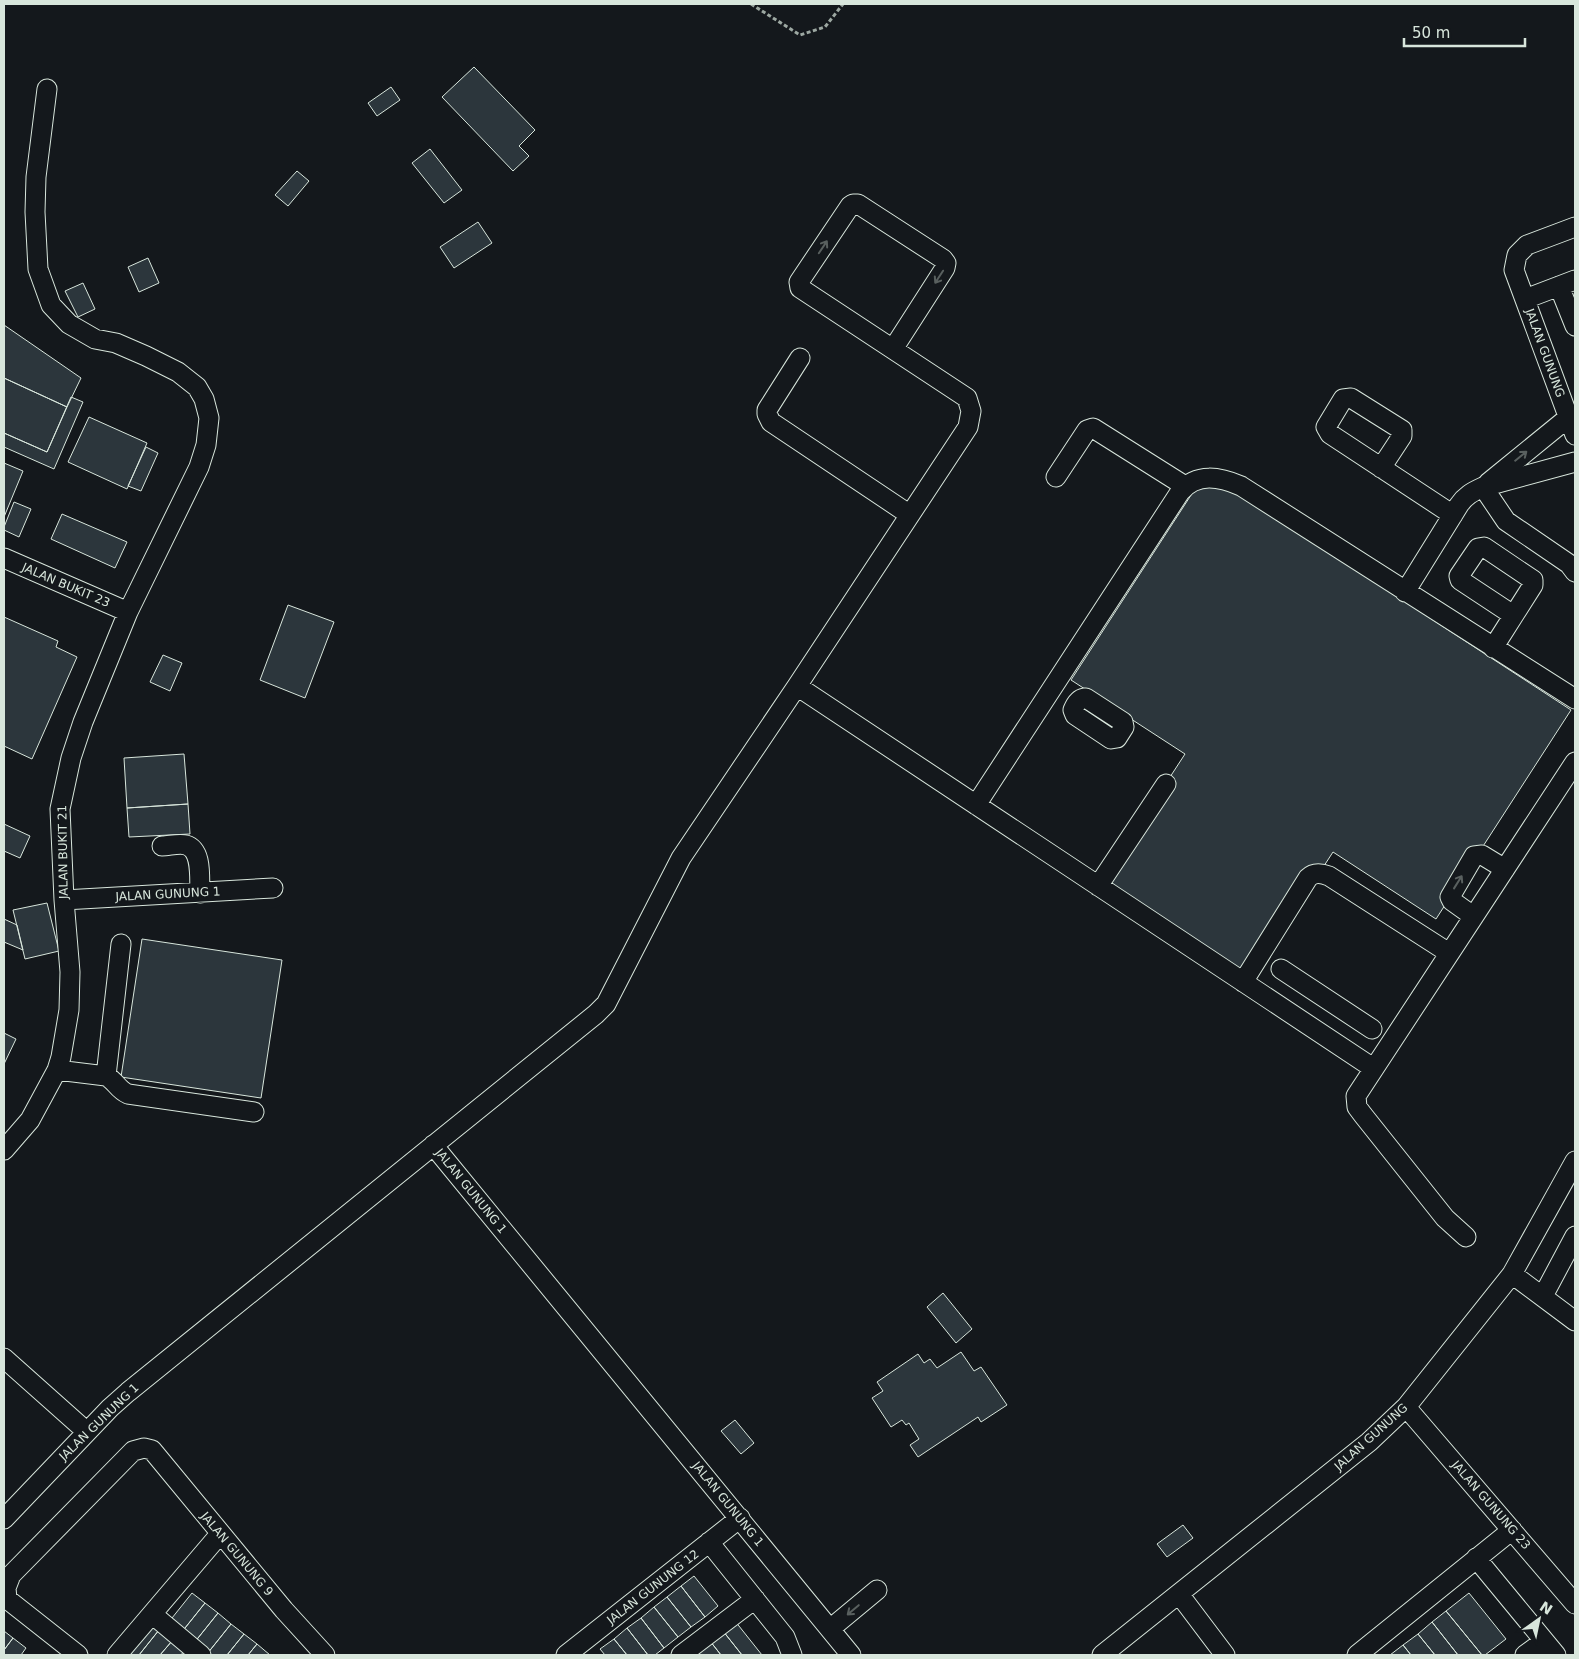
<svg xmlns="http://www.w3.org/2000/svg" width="1579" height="1659" font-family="'DejaVu Sans',sans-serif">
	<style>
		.building { fill: #2c363c; stroke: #d8e6dc }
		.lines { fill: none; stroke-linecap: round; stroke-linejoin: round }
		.minor-casing { stroke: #d8e6dc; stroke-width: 21 }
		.path { stroke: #9da8a2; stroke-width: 3; stroke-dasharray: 4 2.5; stroke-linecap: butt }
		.minor { stroke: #14181c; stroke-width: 19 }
		.oneway { stroke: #59605f }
		.labels { text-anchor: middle; stroke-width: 4; stroke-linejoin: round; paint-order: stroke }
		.street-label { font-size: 12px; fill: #d8e6dc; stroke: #14181c }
	</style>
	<rect width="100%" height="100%" fill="#14181c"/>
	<!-- building -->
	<path class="building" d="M474,67L535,130L519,146L529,156L513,171L442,97Z
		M391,87L400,100L377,116L368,103Z
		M430,149L462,190L444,203L412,163Z
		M297,171L309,181L288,206L275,195Z
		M478,222L492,243L454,268L440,247Z
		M148,258L159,283L139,292L128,267Z
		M83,283L95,309L78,317L65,291Z
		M4,325L81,378L67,407L4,378Z
		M4,378L67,407L47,452L4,433Z
		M71,397L83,402L54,469L4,447V433L47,452Z
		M89,417L147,443L127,489L68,462Z
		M146,447L158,453L141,491L128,486Z
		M4,463L23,471L4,517Z
		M1206,472L1571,710L1436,919L1333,852L1250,980L1101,883L1185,754L1071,680Z
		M14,502L31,509L19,537L4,530V527Z
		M62,514L127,542L115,568L51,539Z
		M288,605L334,622L305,698L260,680Z
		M4,617L58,641L56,647L77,657L32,759L4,746Z
		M163,655L182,663L170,691L150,682Z
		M184,754L188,804L127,808L124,758Z
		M188,804L190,834L129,837L127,808Z
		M4,824L30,836L20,858L4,851Z
		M47,903L59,951L25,959L13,910Z
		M4,919L17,925L23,950L4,942Z
		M142,939L282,960L261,1098L121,1077Z
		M4,1033L16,1039L4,1064Z
		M943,1293L972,1329L956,1343L927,1307Z
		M961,1352L974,1371L981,1367L1007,1405L981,1422L978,1417L918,1457L910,1445L919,1439L909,1423L906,1425L902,1420L891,1427L872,1398L883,1391L877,1382L918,1354L924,1363L930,1359L937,1368Z
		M735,1420L754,1443L741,1454L721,1431Z
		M1183,1525L1193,1538L1167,1557L1157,1544Z
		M694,1576L718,1606L705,1617L681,1586Z
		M681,1586L705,1617L691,1627L667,1597Z
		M192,1593L205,1603L181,1633L168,1623Z
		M1469,1593L1506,1639L1485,1655H1482L1446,1611Z
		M667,1597L691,1627L678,1637L654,1607Z
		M205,1603L218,1613L194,1643L181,1633Z
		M654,1607L678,1637L664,1648L641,1618Z
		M1446,1611L1482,1655H1458L1432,1622Z
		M218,1613L231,1624L207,1654L194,1643Z
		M641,1618L664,1648L655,1655H648L627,1628Z
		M146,1620L159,1630L139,1655H128Z
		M735,1621L762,1655H742L723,1631Z
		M1432,1622L1458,1655H1435L1418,1634Z
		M231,1624L244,1634L227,1655H209L207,1654Z
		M627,1628L648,1655H627L614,1639Z
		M159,1630L172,1641L160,1655H139Z
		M4,1631L13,1638L4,1650Z
		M723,1631L742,1655H721L710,1641Z
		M244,1634L257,1644L248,1655H227Z
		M1418,1634L1435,1655H1411L1403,1645Z
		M13,1638L26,1648L21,1655H4V1650Z
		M614,1639L627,1655H605L600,1649Z
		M172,1641L184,1651L181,1655H160Z
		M710,1641L721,1655H701L697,1651Z
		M257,1644L270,1655H248Z
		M1403,1645L1411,1655H1390Z"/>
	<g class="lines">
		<!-- minor casing -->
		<g class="minor-casing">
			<path id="minor" d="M1575,227L1527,245L1517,255L1514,270L1575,435
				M1559,286L1575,326
				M1525,299L1575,280
				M800,358L767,410V414L771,422L910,515
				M1381,468L1402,436V430L1351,398L1343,399L1326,427L1330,434L1453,515
				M1056,477L1087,430L1093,428L1185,486
				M1488,483L1569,417
				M1483,487L1506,521L1569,564L1575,572
				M4,558L128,612
				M1405,592L1459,505C1465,496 1472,492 1483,487L1575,462
				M1493,648L1533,585V580L1484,547L1478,548L1459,576L1460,580L1513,615
				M797,686L1373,1068
				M1084,698H1086L1123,722L1124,727L1117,738L1111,739L1075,715L1073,710C1075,705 1078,699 1084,698Z
				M976,805L1180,492C1197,472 1220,477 1241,486L1575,699
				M162,846C169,846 179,843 186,845C203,850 199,879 200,893
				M1098,886L1166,784
				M64,900L273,888
				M1473,916L1452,901L1450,897L1474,856L1482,855L1505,869
				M1281,969L1372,1029
				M1243,982L1308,878C1314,872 1321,873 1329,876L1449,953
				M57,1070L106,1076C116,1081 117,1089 128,1094L254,1112
				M106,1076L121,944
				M433,1145L851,1655
				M4,1150L30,1120L57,1070L61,1057L69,1010L70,972L64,900L60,809L71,758L83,722L128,612L199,467L206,445L209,418L204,399L197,387L178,372L146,356L116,343L95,339L69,324L51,305L38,269L35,212L36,177L47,89
				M1466,1237L1445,1218L1363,1115L1357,1107L1356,1096L1575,762
				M1512,1274L1575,1321
				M1543,1296L1575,1236
				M4,1358L87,1432
				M1406,1407L1575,1604
				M4,1519L110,1408L128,1392L596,1014L606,1004L681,858L797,686L968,427L971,411L967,398L800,288L799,282L850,206L853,204H858L943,259L946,263L945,268L893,349
				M709,1542L785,1637L792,1655
				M1476,1558L1556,1655
				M1179,1594L1225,1655
				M152,1614L201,1655
				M830,1629L877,1590
				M78,1655L7,1599L6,1588L11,1575L133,1451L144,1448L152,1450L284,1610L325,1655
				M117,1655L220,1534
				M566,1655L740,1518
				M681,1655L755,1599
				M1102,1655L1369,1442L1406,1407L1512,1274L1575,1161
				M1357,1655L1512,1530
				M1525,1655L1544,1641"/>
		</g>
		<!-- path -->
		<path class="path" d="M751,4L800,35L825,27L843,4"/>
		<!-- minor -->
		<use href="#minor" class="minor"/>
	</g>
	<!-- one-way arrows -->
	<defs><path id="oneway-shaft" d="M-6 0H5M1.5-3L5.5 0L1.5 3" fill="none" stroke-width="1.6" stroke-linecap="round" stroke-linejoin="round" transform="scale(1.25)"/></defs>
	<g class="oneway">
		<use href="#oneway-shaft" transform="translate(823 247) rotate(-56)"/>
		<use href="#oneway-shaft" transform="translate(939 277) rotate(123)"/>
		<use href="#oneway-shaft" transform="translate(1521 456) rotate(-39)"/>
		<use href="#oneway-shaft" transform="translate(1458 882) rotate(-58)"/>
		<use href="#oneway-shaft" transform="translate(853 1610) rotate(140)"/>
	</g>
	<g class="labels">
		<!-- street labels -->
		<g class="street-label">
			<text transform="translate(1545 353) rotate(70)" y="4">JALAN GUNUNG</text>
			<text transform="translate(66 585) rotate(23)" y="4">JALAN BUKIT 23</text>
			<text transform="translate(63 852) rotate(-91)" y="4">JALAN BUKIT 21</text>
			<text transform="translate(168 894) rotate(-3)" y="4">JALAN GUNUNG 1</text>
			<text transform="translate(471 1191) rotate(51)" y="4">JALAN GUNUNG 1</text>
			<text transform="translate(99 1422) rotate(-44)" y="4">JALAN GUNUNG 1</text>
			<text transform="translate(1371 1437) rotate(-42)" y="4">JALAN GUNUNG</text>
			<text transform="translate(728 1504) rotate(51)" y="4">JALAN GUNUNG 1</text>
			<text transform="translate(1491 1505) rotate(49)" y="4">JALAN GUNUNG 23</text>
			<text transform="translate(237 1554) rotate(50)" y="4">JALAN GUNUNG 9</text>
			<text transform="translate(653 1587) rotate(-38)" y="4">JALAN GUNUNG 12</text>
		</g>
	</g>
	<!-- border -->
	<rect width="1579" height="1659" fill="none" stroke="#d8e6dc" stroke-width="10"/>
	<!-- north arrow -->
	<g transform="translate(1539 1619) rotate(33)" stroke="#14181c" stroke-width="4" paint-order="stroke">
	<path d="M0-4L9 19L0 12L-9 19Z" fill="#d8e6dc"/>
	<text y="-8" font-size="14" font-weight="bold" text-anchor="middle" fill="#d8e6dc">N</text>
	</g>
	<!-- scale -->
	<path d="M1404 38v8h121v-8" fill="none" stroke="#d8e6dc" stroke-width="2.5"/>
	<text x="1412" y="38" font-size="15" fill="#d8e6dc" stroke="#14181c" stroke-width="4" paint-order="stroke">50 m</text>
</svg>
